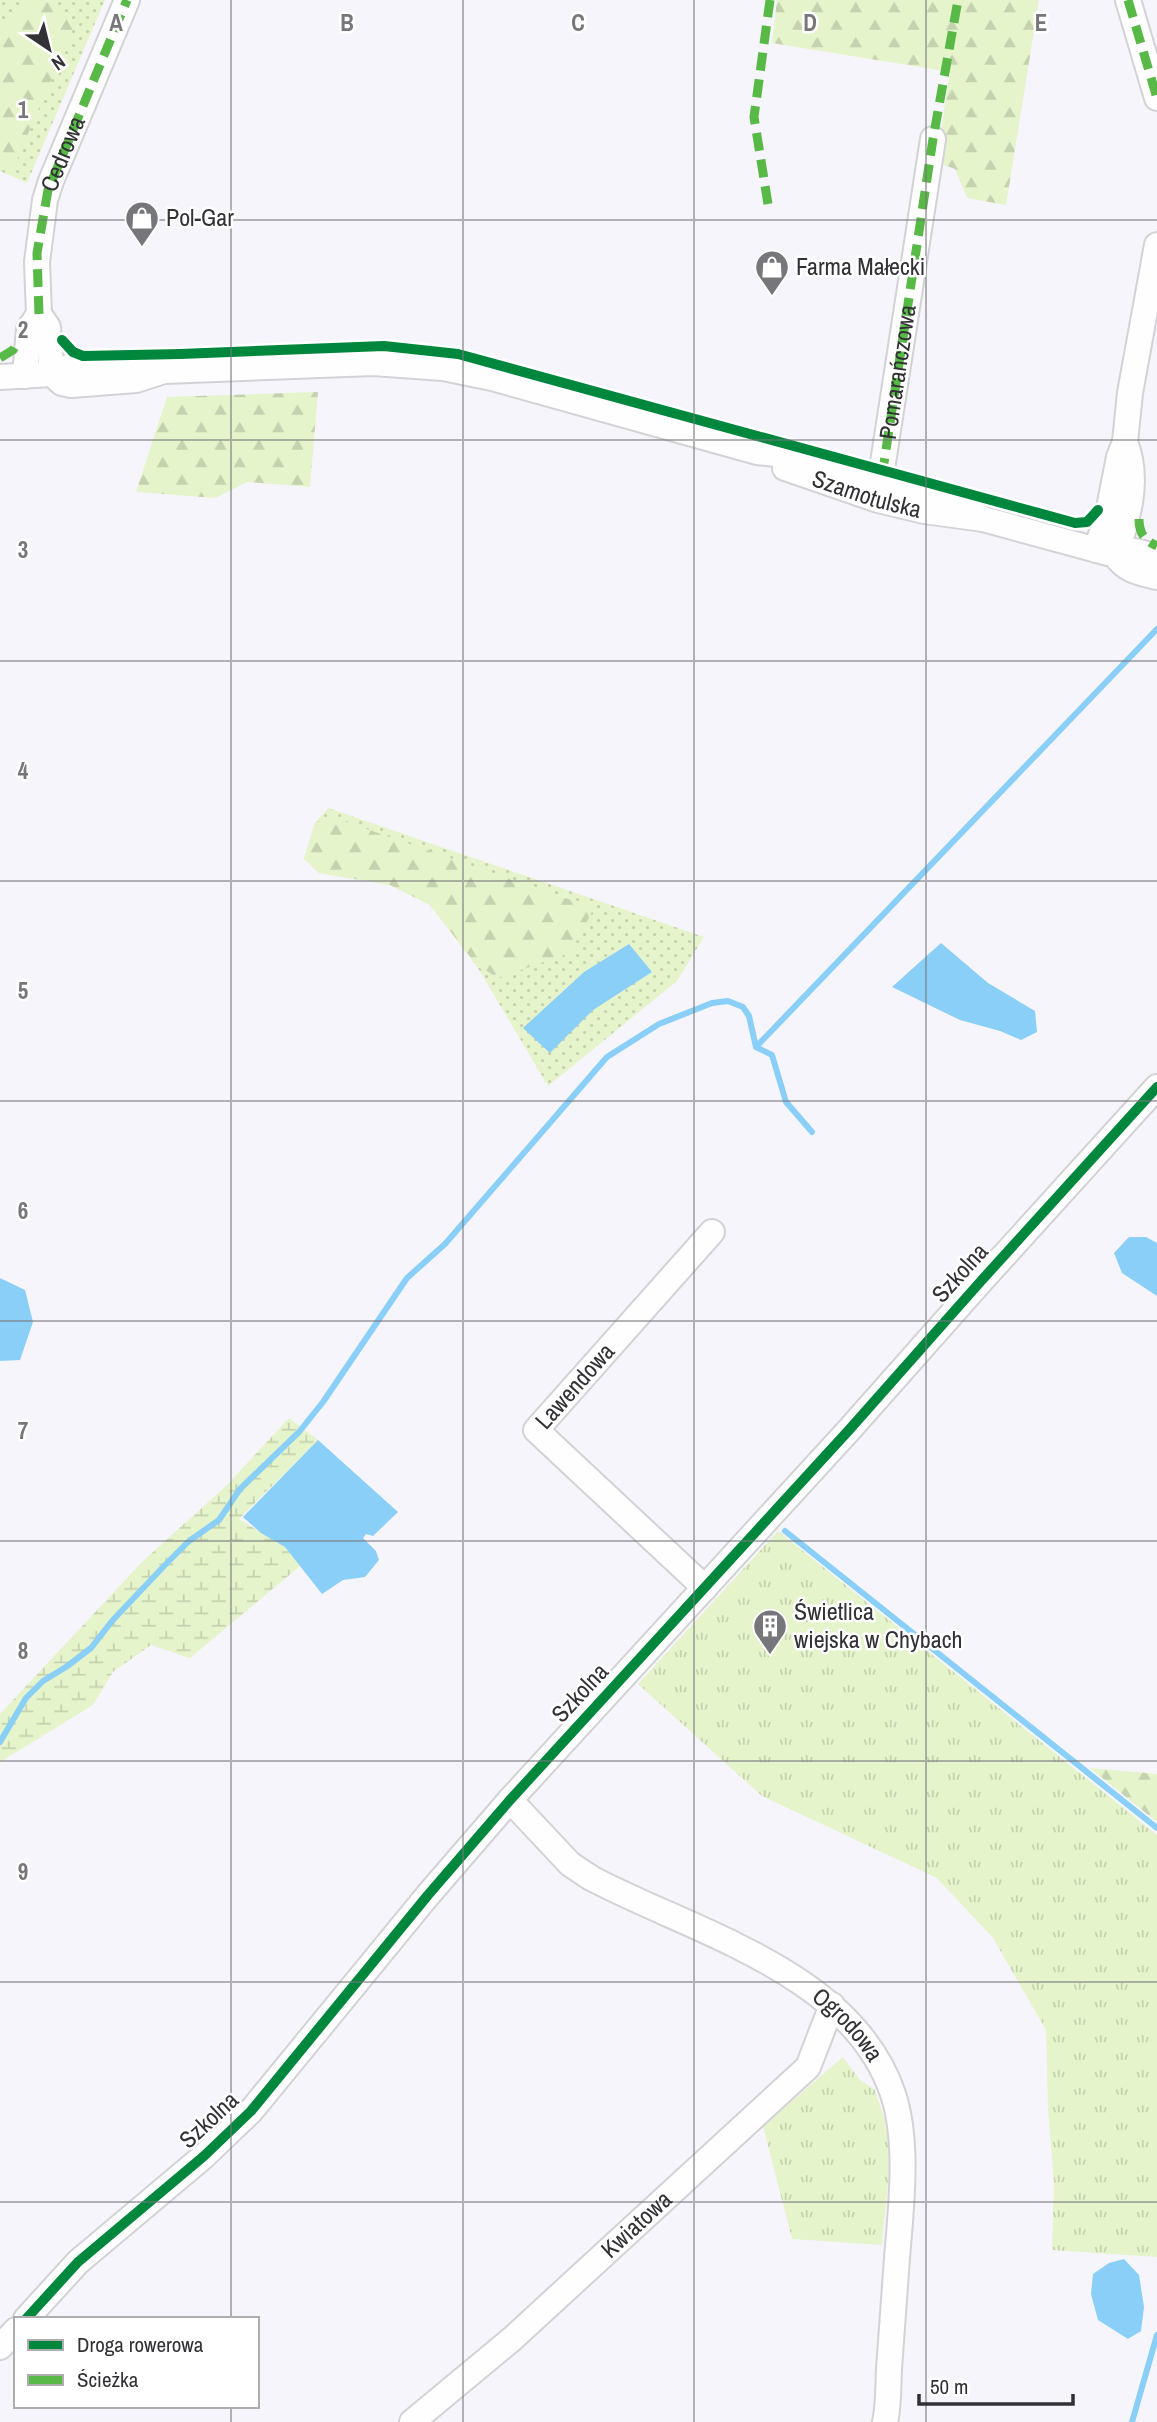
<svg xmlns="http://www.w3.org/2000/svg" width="1157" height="2422" font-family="'Archivo Narrow',sans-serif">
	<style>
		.grass { fill: url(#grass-dots) }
		.forest { fill: url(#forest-firs) }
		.wetland { fill: url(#wetland-marsh) }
		.park { fill: url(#park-tufts) }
		.water { fill: #8acff7 }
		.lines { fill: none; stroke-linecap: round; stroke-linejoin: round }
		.stream { stroke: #8acff7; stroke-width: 6 }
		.minor-casing { stroke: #d3d2d7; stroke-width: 28 }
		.minor { stroke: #fefefe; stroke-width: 24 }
		.quiet { stroke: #58b947; stroke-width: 9; stroke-dasharray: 18 9; stroke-linecap: butt }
		.cycleway-casing { stroke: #fff; stroke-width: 15 }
		.cycleway { stroke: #00873e; stroke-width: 10 }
		.grid { fill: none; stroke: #77767a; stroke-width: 2; stroke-opacity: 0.55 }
		.labels { text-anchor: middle; stroke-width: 5; stroke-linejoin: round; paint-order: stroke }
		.street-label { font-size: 24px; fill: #323135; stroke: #fff }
		.poi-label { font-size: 24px; fill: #323135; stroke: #fff; text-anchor: start }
		.grid-label { font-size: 23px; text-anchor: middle; font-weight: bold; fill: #77767a; stroke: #fff; stroke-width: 5; stroke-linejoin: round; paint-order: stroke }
	</style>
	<defs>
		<pattern id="grass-dots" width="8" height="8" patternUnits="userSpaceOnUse" patternTransform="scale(1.75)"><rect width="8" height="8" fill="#e5f4cb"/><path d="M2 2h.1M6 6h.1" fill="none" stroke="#c5d2af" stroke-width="1.8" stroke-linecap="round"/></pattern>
		<pattern id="forest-firs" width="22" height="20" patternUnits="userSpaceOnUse" patternTransform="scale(1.75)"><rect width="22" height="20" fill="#e5f4cb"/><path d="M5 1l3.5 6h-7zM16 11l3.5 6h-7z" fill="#c5d2af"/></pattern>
		<pattern id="wetland-marsh" width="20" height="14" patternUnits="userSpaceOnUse" patternTransform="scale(1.75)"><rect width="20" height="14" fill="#e5f4cb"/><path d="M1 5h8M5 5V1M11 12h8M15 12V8" fill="none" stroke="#c5d2af"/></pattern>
		<pattern id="park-tufts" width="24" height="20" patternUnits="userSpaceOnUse" patternTransform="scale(1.75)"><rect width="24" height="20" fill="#e5f4cb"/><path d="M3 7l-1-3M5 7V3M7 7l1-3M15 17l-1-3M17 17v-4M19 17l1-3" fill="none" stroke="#c5d2af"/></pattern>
	</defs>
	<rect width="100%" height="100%" fill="#f6f5fb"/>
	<!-- grass -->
	<path class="grass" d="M0,0H105L27,183L0,171Z
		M328,808L704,937L677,981L548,1086L478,968L430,905L390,885L319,873L304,859L315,823Z"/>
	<!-- forest -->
	<path class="forest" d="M33,0C53,0 60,10 75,23L12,172L0,166V26Z
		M777,0H1039L1006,205L967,198L955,169L936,162L950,72L772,43Z
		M318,392L310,487L247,482L215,498L136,492L167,397Z
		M332,817L594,908L570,953L498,978L476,964L430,905L390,885L319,873L304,859L315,823Z
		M1090,1768L1157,1774V1822Z"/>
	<!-- wetland -->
	<path class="wetland" d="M289,1418L318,1440L239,1519L285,1547L300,1566L190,1658L151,1645L113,1672L93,1705L0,1762V1714L142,1562L226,1486Z"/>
	<!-- park -->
	<path class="park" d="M778,1531L1157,1835V2257L1052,2250L1054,2183L1048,2110L1046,2030L993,1938L937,1878L762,1796L638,1684Z
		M843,2057L860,2080L875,2090L885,2120L891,2151L882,2245L792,2239L763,2126Z"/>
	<!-- water -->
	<path class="water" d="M941,943L988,983L1035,1011L1037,1032L1021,1040L1000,1031L960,1020L892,987Z
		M629,944L652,972L593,1010L550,1053L523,1028L584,972Z
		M1129,1237H1146L1157,1243V1296L1122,1273L1114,1253Z
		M0,1278L25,1290L33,1322L20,1360L0,1361Z
		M318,1440L398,1512L373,1536L366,1534L363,1538L376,1551L379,1560L365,1577L343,1580L322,1594L285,1547L261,1533L243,1517Z
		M1124,2259L1139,2275L1144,2307L1141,2331L1128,2339L1098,2320L1091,2294L1093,2274L1109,2263Z"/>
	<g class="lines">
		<!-- stream -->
		<path class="stream" d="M756,1047L1157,629
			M785,1531L1157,1828
			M0,1742L26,1698L43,1681L66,1667L91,1648L112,1621L165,1565L189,1541L219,1520L240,1489L299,1432L323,1402L407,1278L445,1244L607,1057L659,1024L712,1003L728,1001L743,1007L749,1016L756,1047L772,1055L786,1102L812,1132
			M1132,2422L1157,2335"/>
		<!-- minor casing -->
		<g class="minor-casing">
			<g id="minor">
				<path d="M1128,0L1157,98"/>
				<path d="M52,374L62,383L71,385L136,380L164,371L373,363L443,368L492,378L757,452C791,455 824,464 857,473C901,485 942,497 983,519"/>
				<path d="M52,374L48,327L39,314L37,262L45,200L51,181L127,0"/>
				<path d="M25,376L29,329L39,314"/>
				<path d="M0,377L52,374L73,365L135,364L157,370"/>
				<path d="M1125,442L1130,393L1157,245"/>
				<path id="s1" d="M785,468L878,500L924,511L983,519L1115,555C1126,571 1139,573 1157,577"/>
				<path d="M878,495L933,139"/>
				<path d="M1096,550L1108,513L1119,457L1125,442C1140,479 1128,520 1115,555"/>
				<path d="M1115,555C1129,546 1142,553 1157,557"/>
				<path id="s2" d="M705,1588L536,1430L712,1232"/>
				<path id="s3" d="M510,1800L570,1864L591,1878C693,1932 852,1972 893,2094C909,2142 901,2208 897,2258C894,2295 892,2332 889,2369C888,2386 889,2405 885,2422"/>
				<path d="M26,2319L78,2262L204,2156L251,2111L428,1895L510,1800L849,1430L981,1281L1157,1087"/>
				<path d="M0,2347L16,2330"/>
				<path id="s4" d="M412,2422L512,2339L808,2067L832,2005"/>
			</g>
		</g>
		<!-- minor -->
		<use href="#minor" class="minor"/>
		<!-- quiet -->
		<g class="quiet">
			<path d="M1128,0L1157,98"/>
			<path d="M768,204L754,117L770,0"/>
			<path id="s5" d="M39,314L37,253L48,190L127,0"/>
			<path d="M0,358L13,350L17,343"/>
			<path id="s6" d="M882,476L933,139L958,0"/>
			<path d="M1139,519C1139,533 1144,540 1157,546"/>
		</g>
		<!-- cycleway casing -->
		<g class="cycleway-casing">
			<path id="cycleway" d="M62,340L73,352L83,356L180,354L384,346L458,354L1075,523L1087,522L1098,510
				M26,2319L78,2262L204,2156L251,2111L428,1895L510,1800L849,1430L981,1281L1157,1087"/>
		</g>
		<!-- cycleway -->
		<use href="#cycleway" class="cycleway"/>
	</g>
	<!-- grid -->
	<path class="grid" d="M231,0V2319M463,0V2422M694,0V2422M926,0V2422M0,220H1157M0,440H1157M0,661H1157M0,881H1157M0,1101H1157M0,1321H1157M0,1541H1157M0,1761H1157M0,1982H1157M0,2202H1157M231,2406V2422"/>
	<!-- icons -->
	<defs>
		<g id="shop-pin" transform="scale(1.75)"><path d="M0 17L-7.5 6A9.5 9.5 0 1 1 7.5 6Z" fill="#77767a" stroke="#fff"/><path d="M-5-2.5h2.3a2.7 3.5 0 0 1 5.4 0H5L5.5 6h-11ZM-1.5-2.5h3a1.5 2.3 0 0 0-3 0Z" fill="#fff"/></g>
		<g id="building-pin" transform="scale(1.75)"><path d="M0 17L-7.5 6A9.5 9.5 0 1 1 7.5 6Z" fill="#77767a" stroke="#fff"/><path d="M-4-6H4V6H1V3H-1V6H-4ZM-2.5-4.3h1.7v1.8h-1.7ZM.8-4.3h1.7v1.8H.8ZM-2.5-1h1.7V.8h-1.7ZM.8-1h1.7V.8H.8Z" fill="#fff"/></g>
	</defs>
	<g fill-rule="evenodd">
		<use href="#shop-pin" x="142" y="218"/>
		<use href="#shop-pin" x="772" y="267"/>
		<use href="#building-pin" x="770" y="1626"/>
	</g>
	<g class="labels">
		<!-- street labels -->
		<g class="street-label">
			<text dy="8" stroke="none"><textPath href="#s5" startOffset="164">Cedrowa</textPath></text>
			<text dy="8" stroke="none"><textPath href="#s6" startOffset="105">Pomarańczowa</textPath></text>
			<text dy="8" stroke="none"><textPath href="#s1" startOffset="86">Szamotulska</textPath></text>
			<text transform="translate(960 1273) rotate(-48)" y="8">Szkolna</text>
			<text dy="8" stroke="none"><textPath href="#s2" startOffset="290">Lawendowa</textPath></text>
			<text transform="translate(580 1693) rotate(-47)" y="8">Szkolna</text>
			<text dy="8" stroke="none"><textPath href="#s3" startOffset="411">Ogrodowa</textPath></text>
			<text transform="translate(209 2120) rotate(-43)" y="8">Szkolna</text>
			<text dy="8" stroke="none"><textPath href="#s4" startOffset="299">Kwiatowa</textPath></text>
		</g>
		<!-- poi labels -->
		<g class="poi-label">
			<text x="166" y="226">Pol-Gar</text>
			<text x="796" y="275">Farma Małecki</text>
			<text x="794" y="1620">Świetlica<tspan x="794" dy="28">wiejska w Chybach</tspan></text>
		</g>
	</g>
	<g class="grid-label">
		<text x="116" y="31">A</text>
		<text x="347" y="31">B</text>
		<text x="578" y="31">C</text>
		<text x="810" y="31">D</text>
		<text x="1041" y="31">E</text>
		<text x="23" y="118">1</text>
		<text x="23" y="338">2</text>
		<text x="23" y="558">3</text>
		<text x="23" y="779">4</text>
		<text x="23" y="999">5</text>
		<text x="23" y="1219">6</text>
		<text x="23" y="1439">7</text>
		<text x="23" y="1659">8</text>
		<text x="23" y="1880">9</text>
	</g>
	<!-- legend -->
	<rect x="14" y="2317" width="245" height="91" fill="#ffffff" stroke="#adadae" stroke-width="2"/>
	<rect x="28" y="2340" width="35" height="10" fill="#00873e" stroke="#adadae" stroke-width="2"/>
	<text x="77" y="2352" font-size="21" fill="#323135">Droga rowerowa</text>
	<rect x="28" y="2375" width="35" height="10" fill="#58b947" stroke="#adadae" stroke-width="2"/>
	<text x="77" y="2387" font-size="21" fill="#323135">Ścieżka</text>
	<!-- north arrow -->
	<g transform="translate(49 49) rotate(145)" stroke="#ffffff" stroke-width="5" paint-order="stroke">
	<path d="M0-5L12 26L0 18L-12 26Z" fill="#323135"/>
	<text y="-10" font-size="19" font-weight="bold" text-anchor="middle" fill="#323135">N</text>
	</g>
	<!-- scale -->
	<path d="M919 2394v10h154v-10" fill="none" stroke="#323135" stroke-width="3.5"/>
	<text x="930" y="2394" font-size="21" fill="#323135" stroke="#ffffff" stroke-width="5" paint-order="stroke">50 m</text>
</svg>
